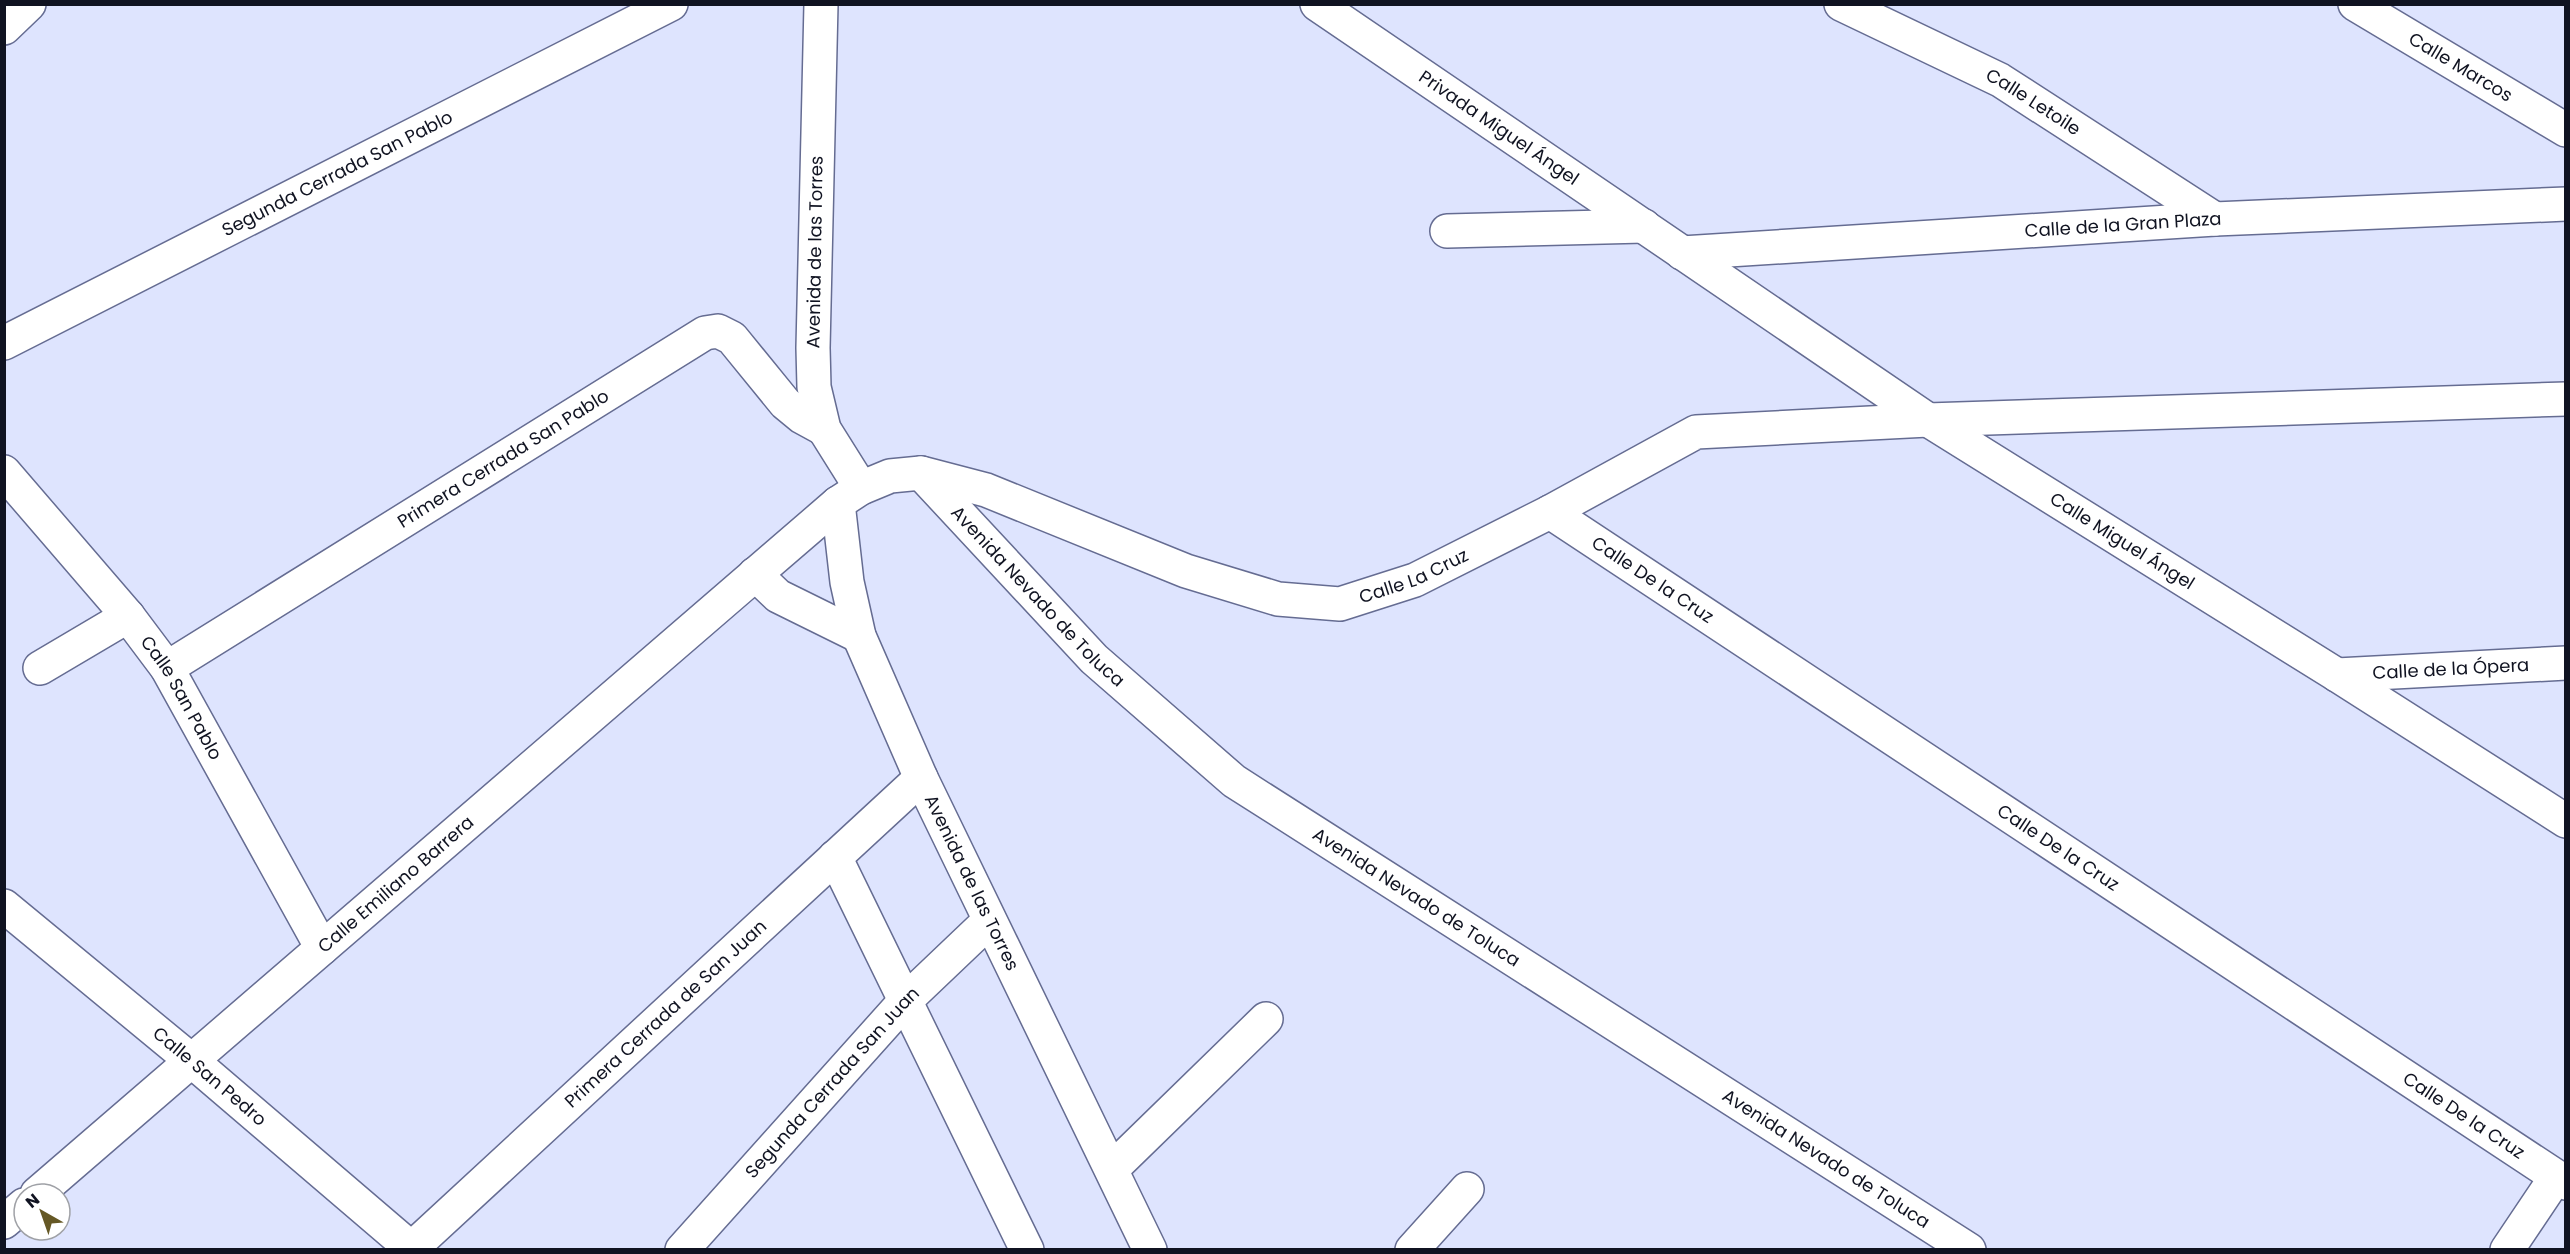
<svg xmlns="http://www.w3.org/2000/svg" width="2570" height="1254" font-family="Poppins,sans-serif">
	<style>
		.lines { fill: none; stroke-linecap: round; stroke-linejoin: round }
		.minor-casing { stroke: #656c92; stroke-width: 36 }
		.minor { stroke: #fff; stroke-width: 33 }
		.labels { text-anchor: middle; stroke-width: 4.5; stroke-linejoin: round; paint-order: stroke }
		.street-label { font-size: 18px; fill: #101321; stroke: #fff }
	</style>
	<rect width="100%" height="100%" fill="#dee4fe"/>
	<g class="lines">
		<!-- minor casing -->
		<g class="minor-casing">
			<g id="minor">
				<path d="M821,4L813,348L814,387L824,429L861,488"/>
				<path id="s1" d="M1317,4L1928,420L2337,675L2566,821"/>
				<path id="s2" d="M1841,4L2000,80L2215,219"/>
				<path id="s3" d="M2355,4L2566,130"/>
				<path d="M4,28L29,4"/>
				<path d="M1447,231L1644,226"/>
				<path id="s4" d="M1682,253L2215,219L2566,204"/>
				<path id="s5" d="M4,343L671,4"/>
				<path id="s6" d="M4,472L128,616L167,668L322,948"/>
				<path id="s7" d="M921,473L1094,659L1234,781L1969,1250"/>
				<path id="s8" d="M838,503L847,582L859,636L921,778L1150,1250"/>
				<path id="s9" d="M1550,512L2566,1183"/>
				<path d="M755,574L778,596L859,636"/>
				<path d="M40,668L128,616"/>
				<path id="s10" d="M167,668L705,333L718,331L732,338L785,403L802,417L824,429"/>
				<path id="s11" d="M2337,675L2566,663"/>
				<path d="M835,857L1027,1250"/>
				<path id="s12" d="M4,906L192,1061L413,1250"/>
				<path d="M1112,1169L1266,1019"/>
				<path id="s13" d="M37,1194L838,503L861,488L890,476L921,473L986,490L1186,571L1278,599L1340,604L1415,580L1550,512L1696,432L1928,420L2566,399"/>
				<path d="M4,1222L24,1205"/>
				<path id="s14" d="M410,1250L921,778"/>
				<path id="s15" d="M682,1250L906,1000L989,921"/>
				<path d="M1412,1250L1467,1189"/>
				<path d="M2507,1250L2556,1177"/>
			</g>
		</g>
		<!-- minor -->
		<use href="#minor" class="minor"/>
	</g>
	<g class="labels">
		<!-- street labels -->
		<g class="street-label">
			<text dy="6" stroke="none"><textPath href="#s3" startOffset="123">Calle Marcos</textPath></text>
			<text dy="6" stroke="none"><textPath href="#s2" startOffset="216">Calle Letoile</textPath></text>
			<text dy="6" stroke="none"><textPath href="#s1" startOffset="220">Privada Miguel Ángel</textPath></text>
			<text dy="6" stroke="none"><textPath href="#s5" startOffset="374">Segunda Cerrada San Pablo</textPath></text>
			<text dy="6" stroke="none"><textPath href="#s4" startOffset="442">Calle de la Gran Plaza</textPath></text>
			<text transform="translate(815 252) rotate(-89)" y="6">Avenida de las Torres</text>
			<text dy="6" stroke="none"><textPath href="#s10" startOffset="396">Primera Cerrada San Pablo</textPath></text>
			<text dy="6" stroke="none"><textPath href="#s1" startOffset="968">Calle Miguel Ángel</textPath></text>
			<text dy="6" stroke="none"><textPath href="#s13" startOffset="1668">Calle La Cruz</textPath></text>
			<text dy="6" stroke="none"><textPath href="#s9" startOffset="123">Calle De la Cruz</textPath></text>
			<text dy="6" stroke="none"><textPath href="#s7" startOffset="170">Avenida Nevado de Toluca</textPath></text>
			<text dy="6" stroke="none"><textPath href="#s11" startOffset="114">Calle de la Ópera</textPath></text>
			<text dy="6" stroke="none"><textPath href="#s6" startOffset="288">Calle San Pablo</textPath></text>
			<text dy="6" stroke="none"><textPath href="#s9" startOffset="609">Calle De la Cruz</textPath></text>
			<text dy="6" stroke="none"><textPath href="#s13" startOffset="474">Calle Emiliano Barrera</textPath></text>
			<text dy="6" stroke="none"><textPath href="#s8" startOffset="406">Avenida de las Torres</textPath></text>
			<text dy="6" stroke="none"><textPath href="#s7" startOffset="656">Avenida Nevado de Toluca</textPath></text>
			<text dy="6" stroke="none"><textPath href="#s14" startOffset="348">Primera Cerrada de San Juan</textPath></text>
			<text dy="6" stroke="none"><textPath href="#s12" startOffset="267">Calle San Pedro</textPath></text>
			<text dy="6" stroke="none"><textPath href="#s15" startOffset="225">Segunda Cerrada San Juan</textPath></text>
			<text dy="6" stroke="none"><textPath href="#s9" startOffset="1095">Calle De la Cruz</textPath></text>
			<text dy="6" stroke="none"><textPath href="#s7" startOffset="1142">Avenida Nevado de Toluca</textPath></text>
		</g>
	</g>
	<!-- border -->
	<rect width="2570" height="1254" fill="none" stroke="#101321" stroke-width="12"/>
	<!-- north arrow -->
	<g transform="translate(42 1212) rotate(320)"><circle r="28" fill="#ffffff" stroke="#9fa1a6" stroke-width="1.5"/>
	<path d="M0-4.5L10 22L0 15L-10 22Z" fill="#655825"/>
	<text y="-9" font-size="16" font-weight="bold" text-anchor="middle" fill="#101321">N</text>
	</g>
</svg>
